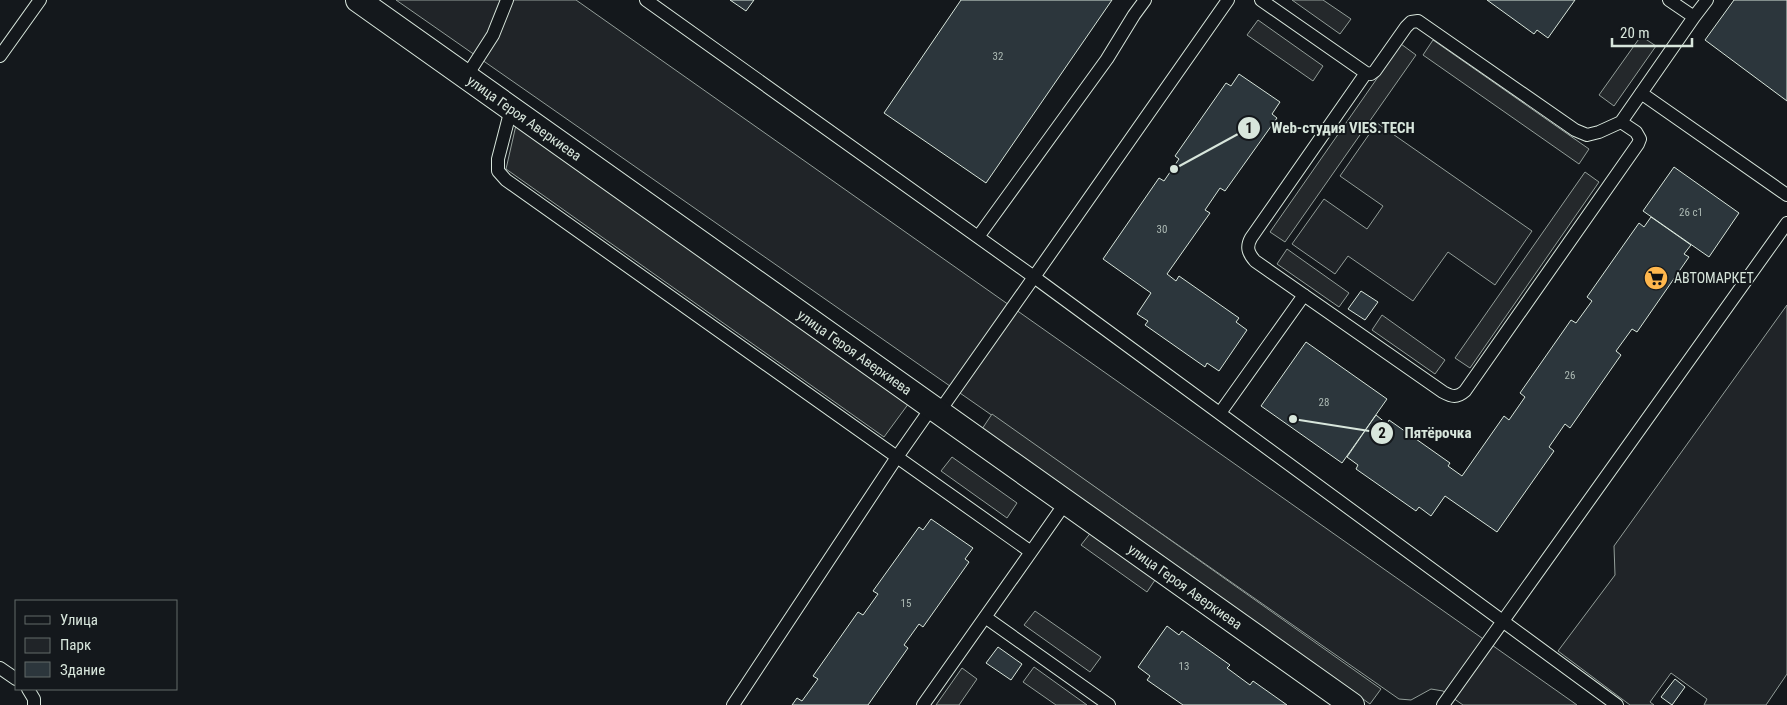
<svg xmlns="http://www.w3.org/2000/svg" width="1787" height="705" font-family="'Roboto Condensed',sans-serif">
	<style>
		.green { fill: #202428; stroke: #939e99 }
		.parking { fill: #24282b; stroke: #939e99 }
		.building { fill: #2c363c; stroke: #d8e6dc }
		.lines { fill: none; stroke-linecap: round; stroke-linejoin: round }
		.service-casing { stroke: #d8e6dc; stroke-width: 14 }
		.minor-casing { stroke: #d8e6dc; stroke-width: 26 }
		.service { stroke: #14181c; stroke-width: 12 }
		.minor { stroke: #14181c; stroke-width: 24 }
		.labels { text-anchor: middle; stroke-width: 4; stroke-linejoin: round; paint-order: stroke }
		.number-label { font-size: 11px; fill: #adbab4 }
		.street-label { font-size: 14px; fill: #d8e6dc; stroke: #14181c }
		.poi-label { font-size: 14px; fill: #d8e6dc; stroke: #14181c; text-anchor: start }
		.leader { fill: none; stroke: #d8e6dc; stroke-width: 2 }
		.callout-dot { fill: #d8e6dc; stroke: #14181c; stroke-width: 2 }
		.mark-label { font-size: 15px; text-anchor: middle; font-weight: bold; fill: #111 }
		.callout-label { font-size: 15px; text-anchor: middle; font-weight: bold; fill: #d8e6dc; stroke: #14181c; stroke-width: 4; stroke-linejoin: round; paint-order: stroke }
	</style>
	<rect width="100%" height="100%" fill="#14181c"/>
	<!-- green -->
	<path class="green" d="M396,0H576L1577,705H1463L1443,691L1431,689L1411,700L1399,699Z
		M1377,123L1532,231L1495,285L1448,252L1413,301L1348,256L1335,274L1292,244L1324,199L1367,229L1383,206L1340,176Z
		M1787,305V674L1766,705H1704L1707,699L1671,673L1650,702L1654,705H1630L1558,651L1615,575L1614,546Z"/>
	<!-- parking -->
	<path class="parking" d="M1292,0H1323L1351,19L1340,34Z
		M1258,20L1323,66L1313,81L1247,35Z
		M1641,36L1656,46L1614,106L1599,95Z
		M1433,40L1589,149L1579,164L1423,55Z
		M1401,44L1416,55L1285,242L1270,232Z
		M516,125L909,403L884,437L506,169Z
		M1585,172L1599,182L1470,368L1455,358Z
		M1287,249L1349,293L1339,307L1277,264Z
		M1382,315L1445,360L1435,374L1372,330Z
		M992,414L1381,689L1370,704L982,429Z
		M952,457L1017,503L1007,518L941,471Z
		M1092,531L1157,577L1147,592L1081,545Z
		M1035,611L1101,657L1090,672L1024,625Z
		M1034,667L1087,705H1056L1023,682Z
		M962,668L977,679L959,705H936Z"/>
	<!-- building -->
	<path class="building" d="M730,0H754L746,11Z
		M961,0H1112L986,183L884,113Z
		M1487,0H1575L1548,38L1537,30L1534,34Z
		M1734,0H1787V101L1705,40Z
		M1239,74L1280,102L1272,114L1277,118L1225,191L1220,188L1205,210L1210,213L1167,274L1176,281L1179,276L1239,318L1236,322L1247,330L1219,371L1207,363L1205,367L1145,325L1148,321L1137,314L1151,293L1103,259L1159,178L1164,181L1179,159L1175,156L1226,83L1231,86Z
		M1674,167L1739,213L1709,257L1643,211Z
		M1651,217L1691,245L1684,254L1689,257L1637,332L1632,329L1616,351L1621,355L1570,428L1565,424L1549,447L1554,451L1497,532L1445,496L1431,516L1419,507L1416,511L1356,469L1358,465L1347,457L1376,415L1387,424L1389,420L1450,463L1448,466L1462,476L1504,416L1509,420L1525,397L1520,393L1571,320L1576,323L1592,301L1587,297L1639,223L1644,227Z
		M1361,291L1378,302L1365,320L1348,309Z
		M1306,342L1387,399L1342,463L1261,406Z
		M931,519L973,548L965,559L969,562L923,627L919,624L904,645L908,648L868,705H792L797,698L802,701L818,679L813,676L858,612L863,615L878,594L873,591L919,527L923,530Z
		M1167,626L1179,635L1182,631L1230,665L1227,668L1250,685L1253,681L1287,705H1183L1147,680L1150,676L1138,667Z
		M998,647L1022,664L1011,680L986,663Z
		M1675,679L1685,687L1672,705L1661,697Z"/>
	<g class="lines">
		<!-- service casing -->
		<g class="service-casing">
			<path id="service" d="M646,0L1034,277L939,412
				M1228,0L1034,277L1617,705
				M1261,0L1366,73L1371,74L1375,71L1406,27L1411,22L1418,21L1575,130L1587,135L1599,132L1621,122L1694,17L1669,0
				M1694,17L1707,0
				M0,56L40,0
				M1366,73L1251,238C1246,247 1248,253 1255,261L1443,392C1452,397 1457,398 1465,391L1638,144L1640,139L1636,132L1621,122
				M466,77L493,35L507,0
				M1641,93L1787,195
				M511,109L498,159V171L506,180L1031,552L923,705
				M978,237L1107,59L1134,15L1145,0
				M1220,413L1304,295
				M1031,552L1066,502
				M985,617L1109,705
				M0,668L16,679
				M28,689L34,699V705
				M733,705L897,457L932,407
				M1443,705L1787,223"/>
		</g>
		<!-- minor casing -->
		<g class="minor-casing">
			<g id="minor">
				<path id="s1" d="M358,0L1352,705"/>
			</g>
		</g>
		<!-- service -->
		<use href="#service" class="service"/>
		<!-- minor -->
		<use href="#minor" class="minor"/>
	</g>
	<!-- icons -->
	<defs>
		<g id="supermarket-disc" transform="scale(1.25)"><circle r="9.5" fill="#ffb74d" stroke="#14181c"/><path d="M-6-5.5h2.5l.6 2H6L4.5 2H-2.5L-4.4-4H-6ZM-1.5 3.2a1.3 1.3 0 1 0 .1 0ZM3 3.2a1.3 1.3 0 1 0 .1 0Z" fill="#111"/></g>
	</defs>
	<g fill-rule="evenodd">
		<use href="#supermarket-disc" x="1656" y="278"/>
	</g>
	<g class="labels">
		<!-- number labels -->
		<g class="number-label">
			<text x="998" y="60">32</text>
			<text x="1691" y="216">26 с1</text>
			<text x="1162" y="233">30</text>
			<text x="1570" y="379">26</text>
			<text x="1324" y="406">28</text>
			<text x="906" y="607">15</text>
			<text x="1184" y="670">13</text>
		</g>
		<!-- street labels -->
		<g class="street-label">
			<text dy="5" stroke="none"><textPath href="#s1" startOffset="204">улица Героя Аверкиева</textPath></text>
			<text dy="5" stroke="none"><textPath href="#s1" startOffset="609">улица Героя Аверкиева</textPath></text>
			<text dy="5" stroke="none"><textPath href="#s1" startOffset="1014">улица Героя Аверкиева</textPath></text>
		</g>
		<!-- poi labels -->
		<g class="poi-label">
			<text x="1674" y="283">АВТОМАРКЕТ</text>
		</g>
	</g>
	<!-- callouts -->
	<path class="leader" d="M1174 169L1249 128M1293 419L1382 433"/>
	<g class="callout-dot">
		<circle cx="1174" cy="169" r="5"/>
		<circle cx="1293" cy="419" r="5"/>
		<circle cx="1249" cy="128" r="12"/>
		<circle cx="1382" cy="433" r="12"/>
	</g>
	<g class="mark-label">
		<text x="1249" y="133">1</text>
		<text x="1382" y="438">2</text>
	</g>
	<g class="callout-label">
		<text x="1343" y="133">Web-студия VIES.TECH</text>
		<text x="1438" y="438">Пятёрочка</text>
	</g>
	<!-- legend -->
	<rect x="15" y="600" width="162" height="90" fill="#14181c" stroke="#626a69"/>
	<rect x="25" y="616" width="25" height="8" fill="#14181c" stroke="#626a69"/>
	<text x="60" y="625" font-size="15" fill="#d8e6dc">Улица</text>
	<rect x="25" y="638" width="25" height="15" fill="#202428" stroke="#626a69"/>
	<text x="60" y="650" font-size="15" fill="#d8e6dc">Парк</text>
	<rect x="25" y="662" width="25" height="15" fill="#2c363c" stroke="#626a69"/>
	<text x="60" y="675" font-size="15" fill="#d8e6dc">Здание</text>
	<!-- scale -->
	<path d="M1612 38v8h80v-8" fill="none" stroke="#d8e6dc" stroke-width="2.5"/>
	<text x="1620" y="38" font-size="15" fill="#d8e6dc" stroke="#14181c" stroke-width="4" paint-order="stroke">20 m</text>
</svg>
